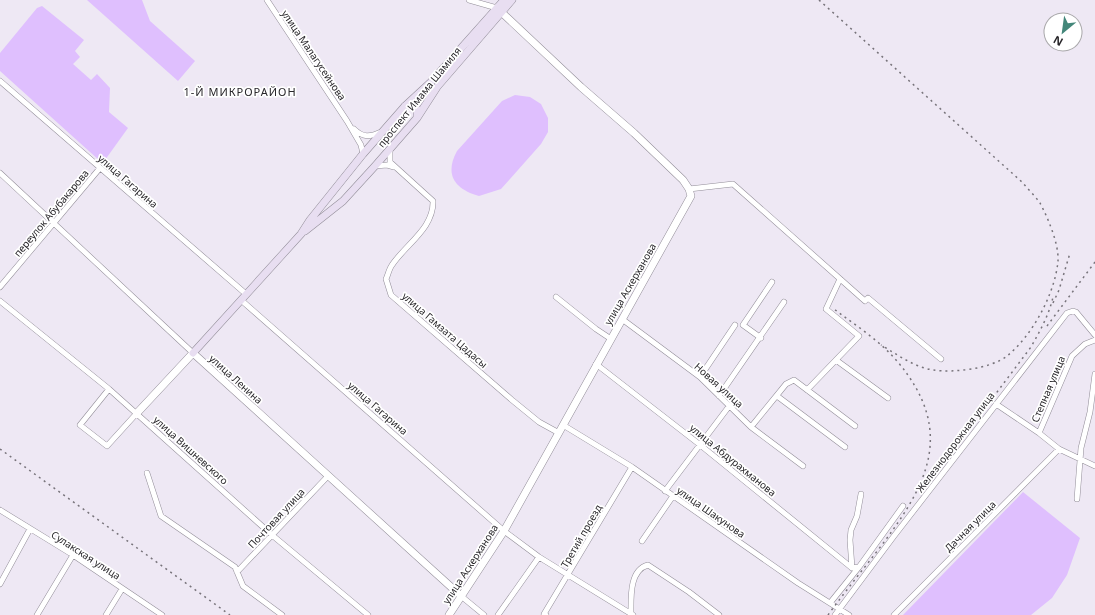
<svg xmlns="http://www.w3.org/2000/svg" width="1095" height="615" font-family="'Noto Sans',sans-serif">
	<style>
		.green { fill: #dfbffe }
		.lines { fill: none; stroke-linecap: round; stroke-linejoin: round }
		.minor-casing { stroke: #928d98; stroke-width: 6 }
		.tertiary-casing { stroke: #928d98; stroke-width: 8 }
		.secondary-casing { stroke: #928d98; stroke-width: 8 }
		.minor { stroke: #fff; stroke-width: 5 }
		.tertiary { stroke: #fff; stroke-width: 7 }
		.secondary { stroke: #e8def1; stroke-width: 7 }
		.rail { stroke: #77737a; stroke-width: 1.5; stroke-dasharray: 2 4; stroke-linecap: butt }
		.labels { text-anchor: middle; stroke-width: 3.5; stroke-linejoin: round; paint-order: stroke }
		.street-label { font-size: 10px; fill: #28262a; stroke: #fff }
		.neighbourhood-label { font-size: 11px; letter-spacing: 1px; fill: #28262a; stroke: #fff }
	</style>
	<rect width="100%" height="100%" fill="#eee8f4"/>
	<!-- green -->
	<path class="green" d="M87,0H142L150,21L195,61L178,81Z
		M42,6L84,40L75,51L80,57L73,64L91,80L97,74L110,88L109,112L128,128L105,160L100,161L0,71V53L37,8Z
		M515,95L530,97L541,104L548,118V132L541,144L501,189L479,196C455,189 444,175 457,151L502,101Z
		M1023,492L1080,538L1067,575L1052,598L1031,615H903Z"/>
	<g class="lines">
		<!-- minor casing -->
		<g class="minor-casing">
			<path id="minor" d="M267,0L347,121L361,145L363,154
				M469,0L497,8
				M0,81L246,294
				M354,129C363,138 370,137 381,132
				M390,150V162L433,201C434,228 406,244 392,265C389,269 388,275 386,279L391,295L512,400L539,422L559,433
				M375,166L387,165L394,167
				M0,173L193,353
				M689,189L733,184L865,301L868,298L941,359
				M0,287L100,168
				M556,297L596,329L611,339
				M241,300L504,531L539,557L633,615
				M0,301L109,389L272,535L368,615
				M622,319L700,377L751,427L803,466
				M761,338L743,325L772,282
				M836,360L888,398
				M596,364L699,444L852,568L859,567
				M700,377L735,325
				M109,389L80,425L107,446L137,413
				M807,390L859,336L826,309L840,279
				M719,396L784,302
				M777,396L845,447
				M996,404L1039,433L1059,449L1095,466
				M563,425L632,467L798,583L849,615
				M751,427L786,384L794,380L855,426
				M1039,433L1072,356L1085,344L1095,340
				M147,473L161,516L235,567L243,586L282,615
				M665,491L730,405
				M1077,499L1081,448L1090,412L1095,374
				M0,510L70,553L162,615
				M642,541L673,496
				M852,568L850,540L851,530L857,516L861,494
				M237,572L328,476
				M0,584L30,529
				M461,596L484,615
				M830,603L859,567L903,506
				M37,615L73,555
				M106,615L122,589
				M498,615L539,557
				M546,615L544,614L632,467
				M631,615C631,598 629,570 648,565L689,592L719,615
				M835,615L894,536L1067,313L1073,311L1076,312L1095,335
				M894,615L1059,449"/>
		</g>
		<!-- tertiary casing -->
		<g class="tertiary-casing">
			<path id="tertiary" d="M137,413L193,353L461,596
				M449,615L504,531L691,196L689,189L683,180L634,133L581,87L497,8"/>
		</g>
		<!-- secondary casing -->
		<g class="secondary-casing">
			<path id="secondary" d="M405,106L411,105L417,109V117
				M305,231L343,201L375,166L417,118L437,87L512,0
				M193,353L301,234L310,220L363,154L405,106L431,82L504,0"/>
		</g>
		<!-- minor -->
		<use href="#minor" class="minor"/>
		<!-- tertiary -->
		<use href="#tertiary" class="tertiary"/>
		<!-- secondary -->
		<use href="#secondary" class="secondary"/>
		<!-- rail -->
		<path class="rail" d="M819,0L1022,182C1028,189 1035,196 1040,203C1048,218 1059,244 1058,261C1055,294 1032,336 1007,356C990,369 954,373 933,370C914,367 898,355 881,345
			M1053,303L1059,290L1070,253
			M1047,326L1095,262
			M0,449L230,615
			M921,493L1031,347C1040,331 1049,315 1053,297
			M828,615C844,593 861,572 878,550C927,486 957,432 897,361C879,340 855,325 834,309"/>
	</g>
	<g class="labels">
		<!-- street labels -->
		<g class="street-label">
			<text transform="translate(314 55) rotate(56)" y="4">улица Малагусейнова</text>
			<text transform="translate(419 97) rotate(-51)" y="4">проспект Имама Шамиля</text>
			<text transform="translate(128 181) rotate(41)" y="4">улица Гагарина</text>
			<text transform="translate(51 213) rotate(-50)" y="4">переулок Абубакарова</text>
			<text transform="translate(630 284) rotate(-60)" y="4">улица Аскерханова</text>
			<text transform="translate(445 330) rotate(41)" y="4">улица Гамзата Цадасы</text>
			<text transform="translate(236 379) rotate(42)" y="4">улица Ленина</text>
			<text transform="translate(719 385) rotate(42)" y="4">Новая улица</text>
			<text transform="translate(1048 389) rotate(-67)" y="4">Степная улица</text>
			<text transform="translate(378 408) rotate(41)" y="4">улица Гагарина</text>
			<text transform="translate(955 442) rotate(-53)" y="4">Железнодорожная улица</text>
			<text transform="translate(191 450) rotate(42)" y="4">улица Вишневского</text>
			<text transform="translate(733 460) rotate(39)" y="4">улица Абдурахманова</text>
			<text transform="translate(711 512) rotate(35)" y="4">улица Шакунова</text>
			<text transform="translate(276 518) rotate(-47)" y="4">Почтовая улица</text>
			<text transform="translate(970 526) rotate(-45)" y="4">Дачная улица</text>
			<text transform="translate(581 536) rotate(-60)" y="4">Третий проезд</text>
			<text transform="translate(86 555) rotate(33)" y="4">Сулакская улица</text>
			<text transform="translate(470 564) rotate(-57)" y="4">улица Аскерханова</text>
		</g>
		<!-- neighbourhood labels -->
		<g class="neighbourhood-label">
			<text x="240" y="96">1-Й МИКРОРАЙОН</text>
		</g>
	</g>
	<!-- north arrow -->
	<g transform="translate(1063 32) rotate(209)"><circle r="19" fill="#ffffff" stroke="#a9a8aa"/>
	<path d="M0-3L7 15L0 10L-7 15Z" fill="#44877a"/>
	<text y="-6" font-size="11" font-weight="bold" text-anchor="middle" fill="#28262a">N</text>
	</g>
</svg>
